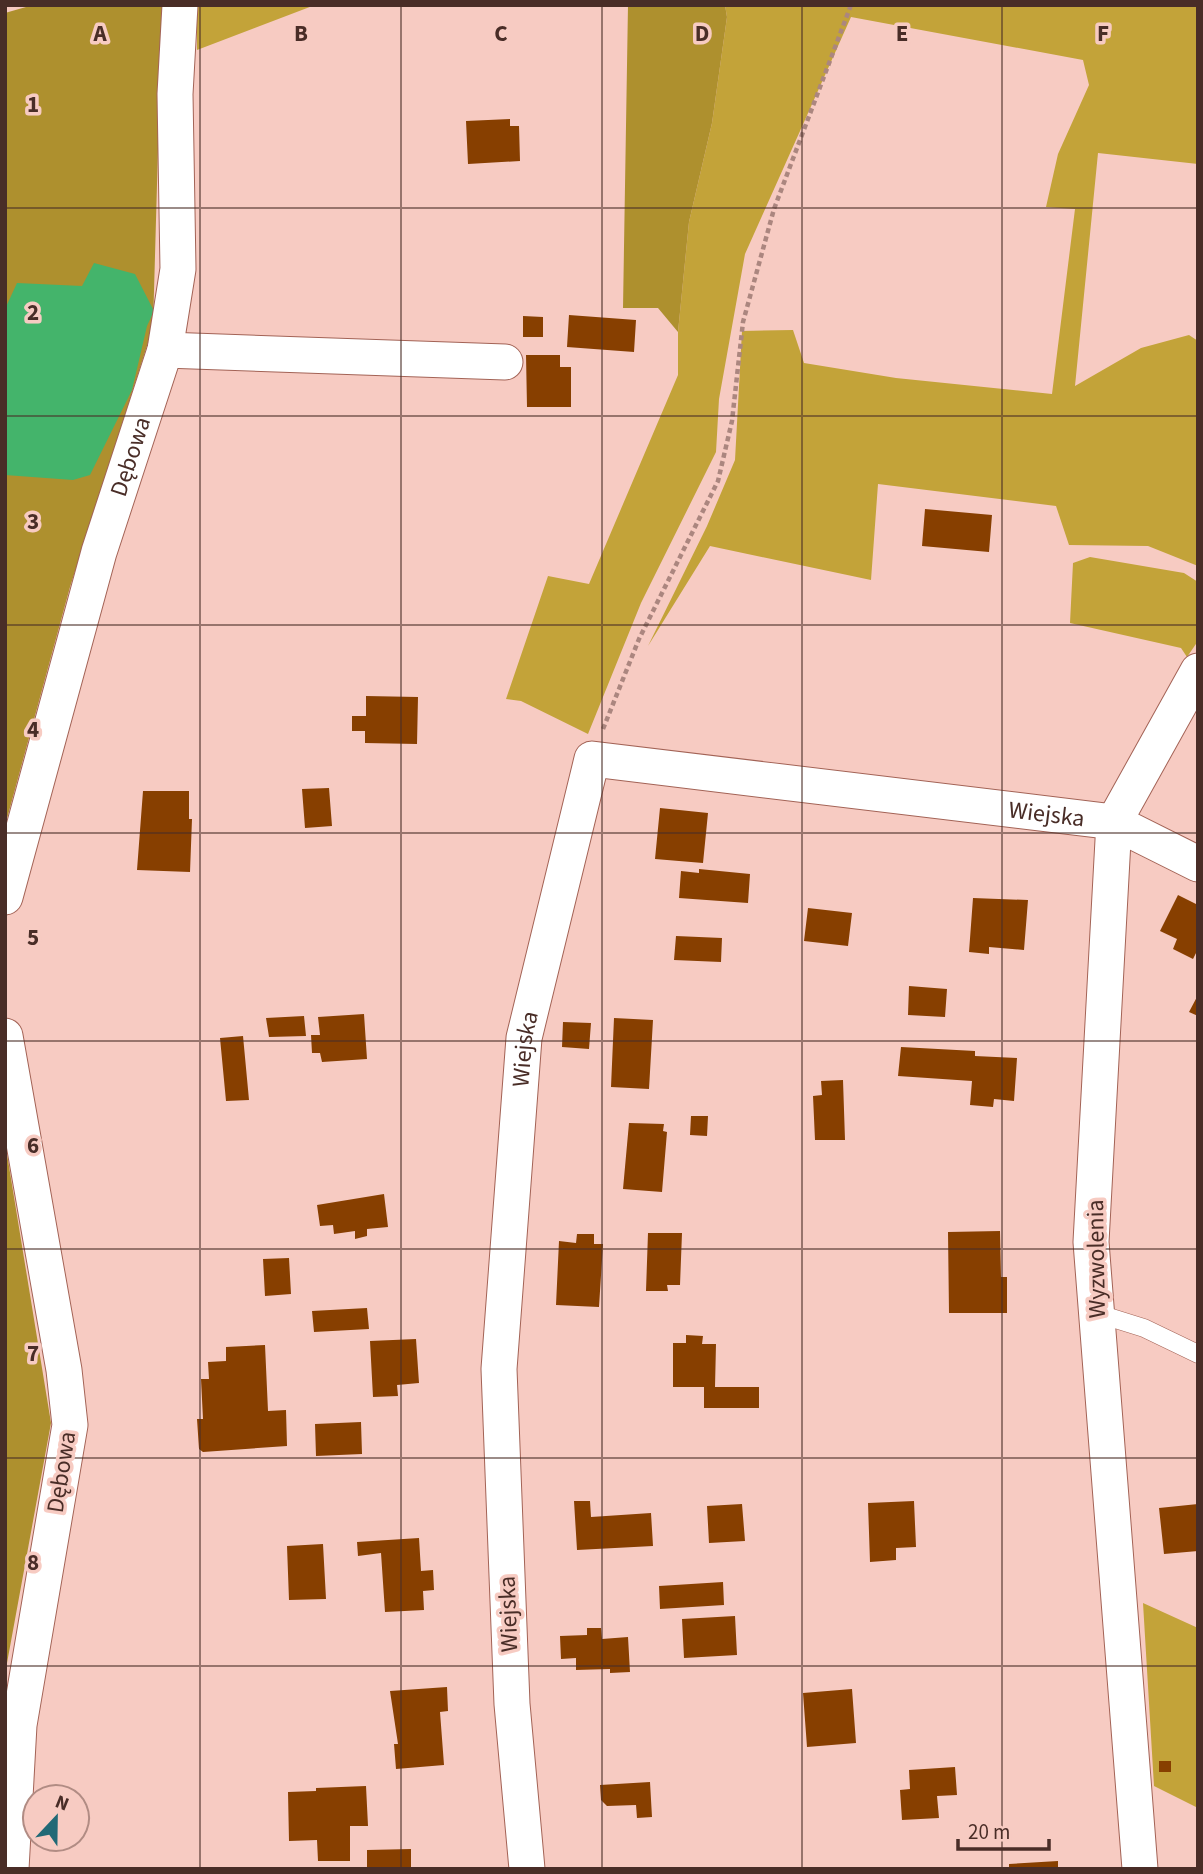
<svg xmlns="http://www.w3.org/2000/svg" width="1203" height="1874" font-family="'Source Sans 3',sans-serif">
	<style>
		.green { fill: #c3a339 }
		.forest { fill: #ae902e }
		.water { fill: #44b46b }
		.building { fill: #873f00 }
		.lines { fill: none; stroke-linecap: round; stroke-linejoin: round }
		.lane-casing { stroke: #a36356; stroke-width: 19 }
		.street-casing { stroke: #a36356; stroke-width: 37 }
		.path { stroke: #ab867f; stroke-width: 4.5; stroke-dasharray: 5 3.5; stroke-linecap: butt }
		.lane { stroke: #fff; stroke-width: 18 }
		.street { stroke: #fff; stroke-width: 35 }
		.grid { fill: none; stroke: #492d27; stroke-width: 2; stroke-opacity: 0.55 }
		.labels { text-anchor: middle; stroke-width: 7; stroke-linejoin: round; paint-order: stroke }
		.street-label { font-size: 24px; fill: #492d27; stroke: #f7cbc2 }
		.grid-label { font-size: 23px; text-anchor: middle; font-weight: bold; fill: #492d27; stroke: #f7cbc2; stroke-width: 7; stroke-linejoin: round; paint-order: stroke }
	</style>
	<rect width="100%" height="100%" fill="#f7cbc2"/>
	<!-- green -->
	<path class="green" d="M197,5H315L197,50Z
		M725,5H1198V164L1098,153L1075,386L1141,348L1189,335L1198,341V566L1148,546L1069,545L1056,506L878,484L871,580L710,546L648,646L707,526L735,460L742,331L793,330L804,363L896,378L1052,394L1075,209L1046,207L1058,154L1089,85L1083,60L851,17L745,254L719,399L716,452L641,603L588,734L521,701L506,699L548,576L589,584L678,375V332L689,222L712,123L727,17Z
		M1090,557L1184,573L1198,582V641L1187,657L1181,648L1070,623L1073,563Z
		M1143,1603L1198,1628V1808L1154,1786Z"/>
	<!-- forest -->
	<path class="forest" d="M33,5L162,7L153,327L70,587L5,826V13Z
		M628,5H725L727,17L712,123L689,222L678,332L658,308H623Z
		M5,1142L51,1423L5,1674Z"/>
	<!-- water -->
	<path class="water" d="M94,263L135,274L154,311L147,326L132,390L90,475L73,480L5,475V309L17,283L82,286Z"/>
	<!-- building -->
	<path class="building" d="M510,119V126H519L520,161L468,164L466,121Z
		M569,315L636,320L634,352L567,347Z
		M523,316L543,317V337H523Z
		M526,355H560V367H571V407H527Z
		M925,509L992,515L989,552L922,546Z
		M366,696L418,697L417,744L365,743V731H352V716H366Z
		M329,788L332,826L305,828L302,789Z
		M143,791H189V819H192L190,872L137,870Z
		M660,808L708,813L703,863L655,859Z
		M699,869L750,874L748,903L679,898L681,871L699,873Z
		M1178,895L1198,905V949L1193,959L1173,949L1177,939L1160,931Z
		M973,898L1028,900L1024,950L989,947V954L969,952Z
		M808,908L852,913L848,946L804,941Z
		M676,936L722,938L721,962L674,960Z
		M909,986L947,989L945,1017L908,1015Z
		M1198,995V1016L1189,1012Z
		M364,1014L367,1059L322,1062L320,1053H312L311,1035H320L318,1017Z
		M304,1016L306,1036L269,1037L266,1018Z
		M614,1018L653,1020L649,1089L611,1087Z
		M563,1022L591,1023L589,1049L562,1047Z
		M243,1036L249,1100L226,1101L220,1038Z
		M901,1047L975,1051V1056L1017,1058L1014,1101L994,1099L993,1107L970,1105L972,1081L898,1076Z
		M843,1080L845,1140H815L813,1096L822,1095L821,1081Z
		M691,1116H708L707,1136L690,1135Z
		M629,1123L664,1124L663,1131L667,1132L662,1192L623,1189Z
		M384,1194L388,1227L367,1229V1236L355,1239V1231L334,1234L333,1225L320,1226L317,1205Z
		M1000,1231L1001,1277H1007V1313H949L948,1232Z
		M648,1233H682L680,1285H667L668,1291H646Z
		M577,1234H594V1244H603L599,1307L556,1305L559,1241L576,1243Z
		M289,1258L291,1294L265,1296L263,1259Z
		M367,1308L369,1329L314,1332L312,1311Z
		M686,1335L703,1336L702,1344H716L715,1387H759V1408H704V1387H673V1343H686Z
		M416,1339L419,1383L397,1385L398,1396L373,1397L370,1341Z
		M265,1345L268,1411L286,1410L287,1446L203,1452L199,1449L197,1419H203L201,1379H209L208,1362L226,1361V1347Z
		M361,1422L362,1454L316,1456L315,1424Z
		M574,1501H590L591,1517L651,1513L653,1546L577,1550Z
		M914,1501L916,1547L896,1548V1560L870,1562L868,1503Z
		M742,1504L745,1541L709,1543L707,1506Z
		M1198,1504V1551L1164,1554L1159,1508Z
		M419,1538L421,1571L433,1570L434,1590L423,1591L424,1610L385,1612L381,1553L358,1556L357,1542Z
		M323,1544L326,1599L289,1600L287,1546Z
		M723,1582L724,1605L660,1609L659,1586Z
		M735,1616L737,1655L684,1658L682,1619Z
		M587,1628H601L602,1639L628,1637L630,1672L610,1673V1669L576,1670V1658L561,1659L560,1636L587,1635Z
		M447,1687L448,1711L440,1712L444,1765L396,1769L394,1744H398L390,1691Z
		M852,1689L856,1743L807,1747L803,1693Z
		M1159,1761H1171V1772H1159Z
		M955,1767L957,1795L937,1796L939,1818L902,1820L900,1790L910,1789L909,1770Z
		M650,1782L652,1817L637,1818L636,1805L607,1806L601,1800L600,1785Z
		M366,1786L368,1826H350V1861H318L317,1840L289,1841L288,1792L316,1791V1788Z
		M411,1849V1869H367V1850Z
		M1058,1861V1869H1009V1864Z"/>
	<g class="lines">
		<!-- lane casing -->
		<g class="lane-casing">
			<path id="lane" d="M1096,1313L1144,1328L1198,1354"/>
		</g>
		<!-- street casing -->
		<g class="street-casing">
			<g id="street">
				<path d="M165,350L505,362"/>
				<path id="s1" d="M5,897L99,552L165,350L178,269L175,94L180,5"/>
				<path d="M5,1036L64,1370L70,1425L19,1725L11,1869"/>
				<path id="s2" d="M527,1869L512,1704L499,1369L524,1038L592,759L1114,822L1198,864"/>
				<path d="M1140,1869L1091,1242L1114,822L1198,671"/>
			</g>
		</g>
		<!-- path -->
		<path class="path" d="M603,729L639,639L718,481L732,421L743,322L774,209L851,5"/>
		<!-- lane -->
		<use href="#lane" class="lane"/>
		<!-- street -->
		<use href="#street" class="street"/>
	</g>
	<!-- grid -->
	<path class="grid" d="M200,5V1869M401,5V1869M602,5V1869M802,5V1869M1002,5V1869M5,208H1198M5,416H1198M5,625H1198M5,833H1198M5,1041H1198M5,1249H1198M5,1458H1198M5,1666H1198"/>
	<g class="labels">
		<!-- street labels -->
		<g class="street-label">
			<text dy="8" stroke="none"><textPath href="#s1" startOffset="458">Dębowa</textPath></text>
			<text dy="8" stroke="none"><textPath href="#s2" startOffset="1578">Wiejska</textPath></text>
			<text dy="8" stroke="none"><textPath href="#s2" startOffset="822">Wiejska</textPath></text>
			<text transform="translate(1096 1259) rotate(-91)" y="8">Wyzwolenia</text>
			<text transform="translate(61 1472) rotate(-81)" y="8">Dębowa</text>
			<text transform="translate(508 1614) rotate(-92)" y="8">Wiejska</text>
		</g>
	</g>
	<g class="grid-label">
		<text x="100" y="41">A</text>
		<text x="301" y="41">B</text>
		<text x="501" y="41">C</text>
		<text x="702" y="41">D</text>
		<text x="902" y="41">E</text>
		<text x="1103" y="41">F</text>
		<text x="33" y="112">1</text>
		<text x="33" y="320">2</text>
		<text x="33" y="529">3</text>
		<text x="33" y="737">4</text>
		<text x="33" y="945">5</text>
		<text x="33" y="1153">6</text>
		<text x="33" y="1361">7</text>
		<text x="33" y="1570">8</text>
	</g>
	<!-- border -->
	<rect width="1203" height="1874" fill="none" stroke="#492d27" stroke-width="14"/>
	<!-- north arrow -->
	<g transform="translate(56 1818) rotate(22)"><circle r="33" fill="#f7cbc2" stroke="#b18c84" stroke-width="2"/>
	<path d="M0-5L12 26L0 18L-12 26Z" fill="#216976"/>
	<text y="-10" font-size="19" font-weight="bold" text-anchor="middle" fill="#492d27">N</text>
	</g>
	<!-- scale -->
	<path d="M958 1839v10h91v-10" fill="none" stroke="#492d27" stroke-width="3.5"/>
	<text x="968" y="1839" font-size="21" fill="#492d27" stroke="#f7cbc2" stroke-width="5" paint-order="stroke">20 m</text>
</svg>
